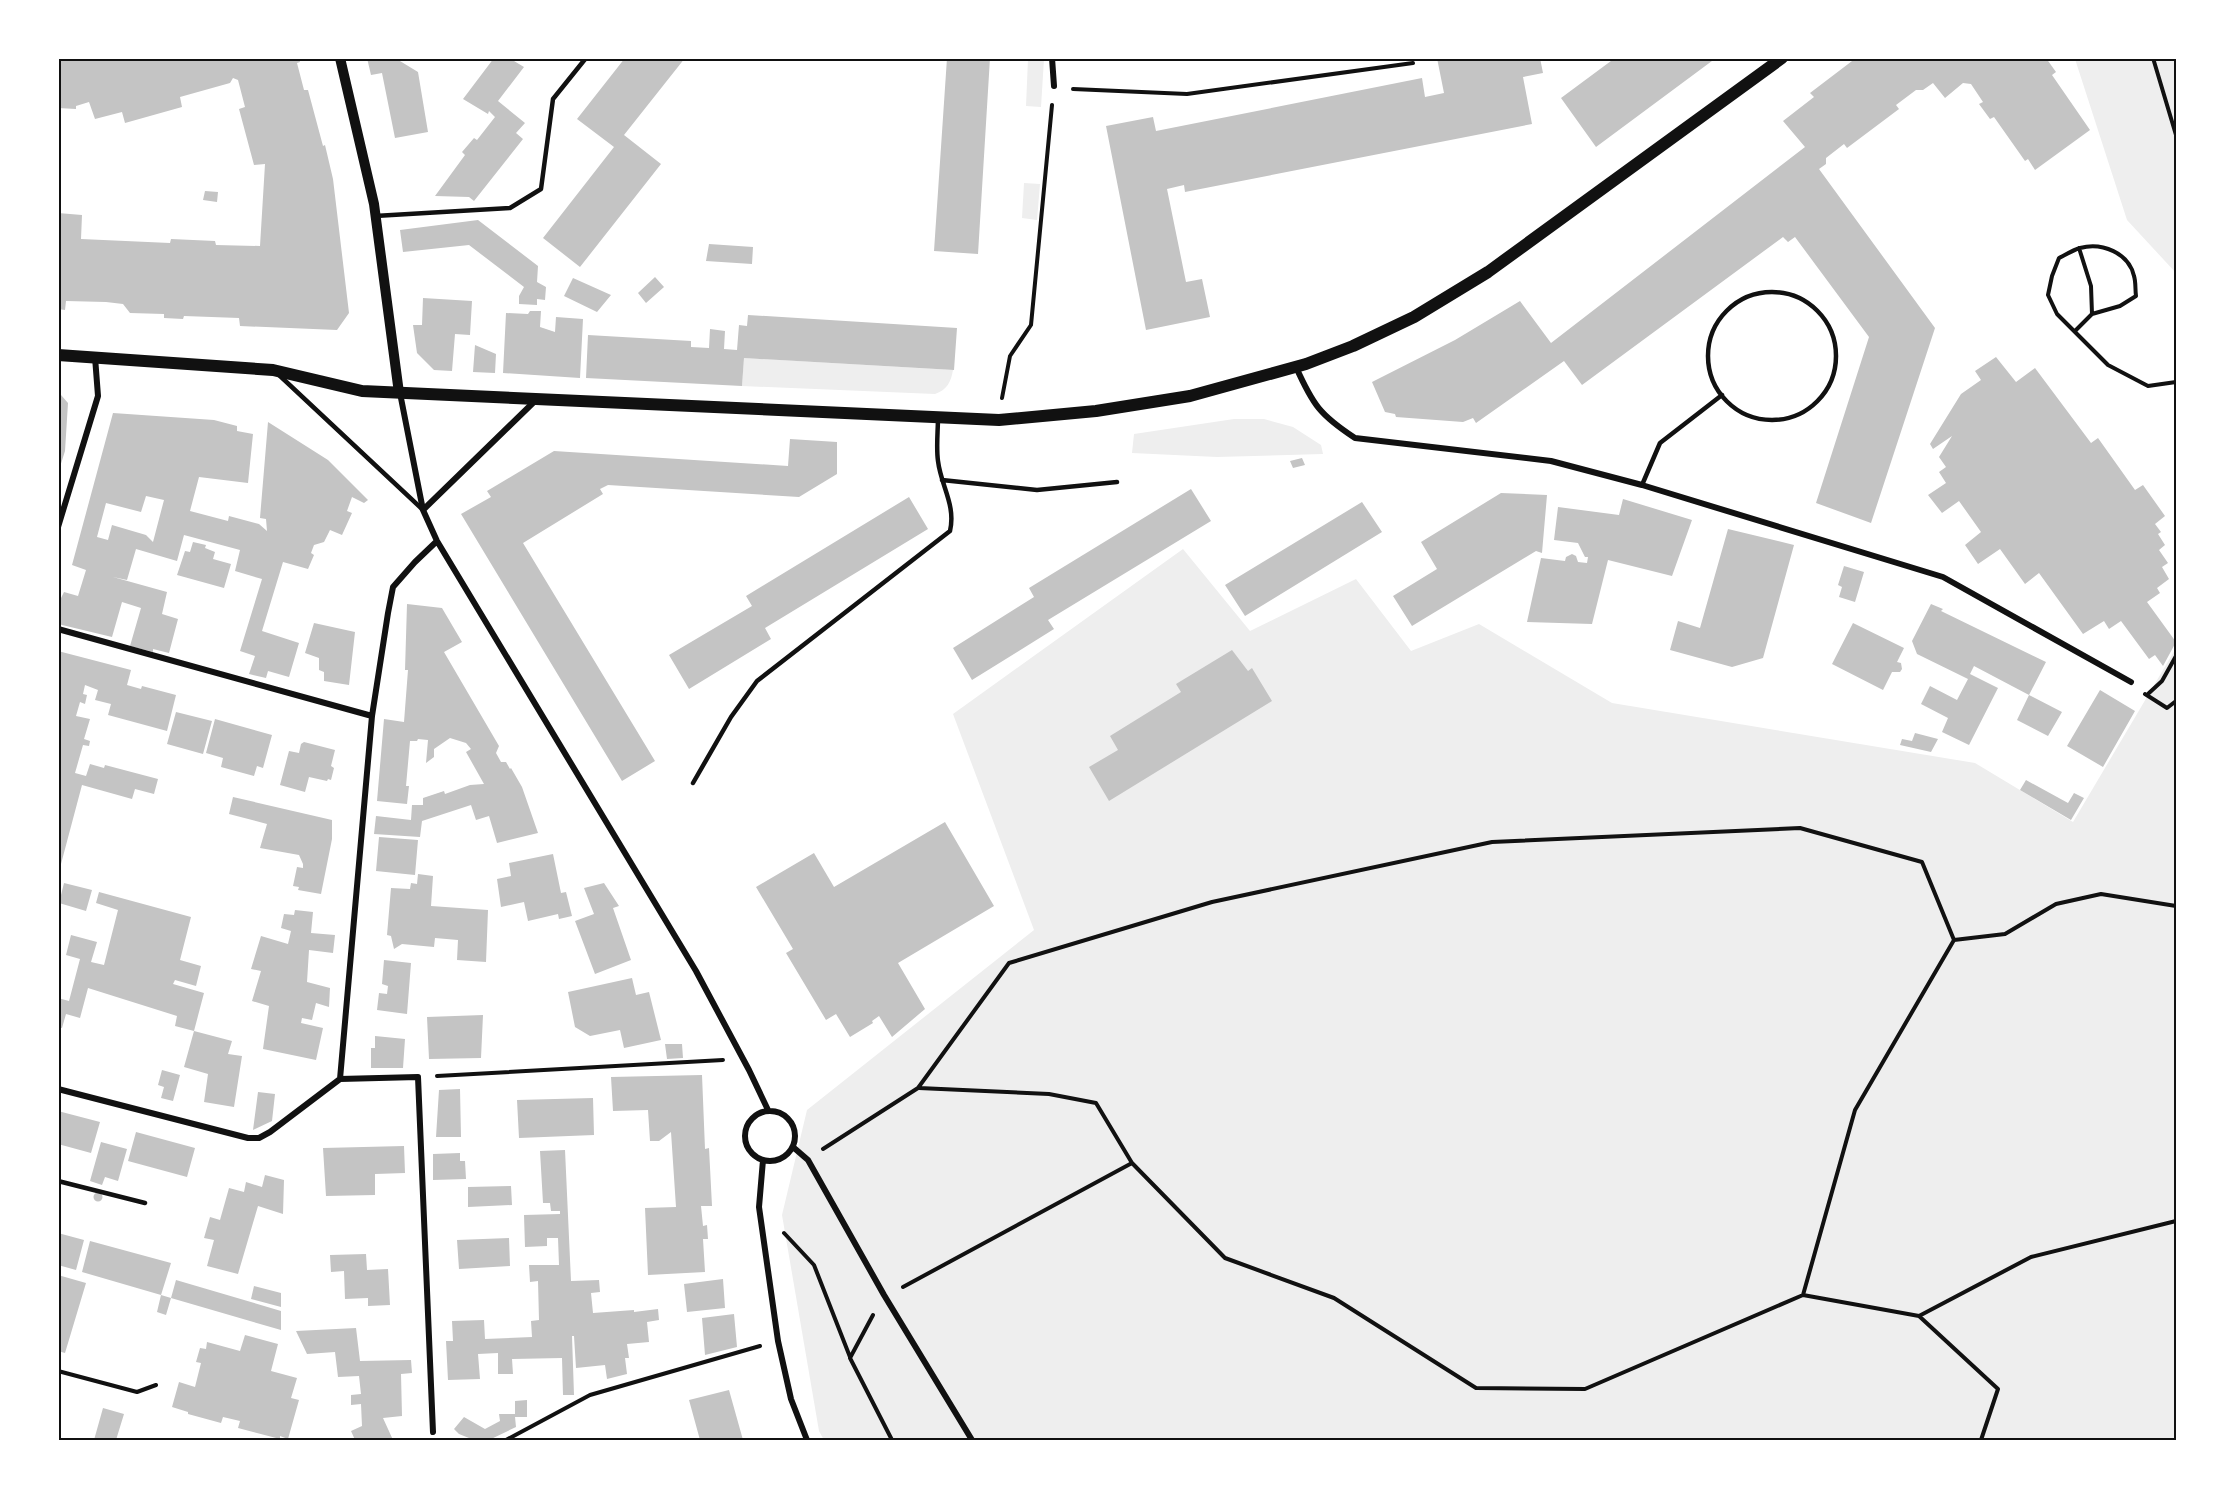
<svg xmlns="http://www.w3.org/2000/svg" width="2235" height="1499" font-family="Montserrat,sans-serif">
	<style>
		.green { fill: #eee }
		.building { fill: #c4c4c4; fill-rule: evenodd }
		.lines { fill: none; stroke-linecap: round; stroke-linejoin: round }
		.path { stroke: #111; stroke-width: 4 }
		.service { stroke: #111; stroke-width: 4.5 }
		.minor { stroke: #111; stroke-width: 6 }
		.tertiary { stroke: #111; stroke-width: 10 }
		.secondary { stroke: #111; stroke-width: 12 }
		.neatline { fill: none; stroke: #111; stroke-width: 2 }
	</style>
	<rect width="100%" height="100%" fill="#fff"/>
	<!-- green -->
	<path class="green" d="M1028,59H1044L1041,107L1026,106Z
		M2075,59H2176V273L2127,220Z
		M1024,183L1040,184L1037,220L1022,218Z
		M744,358L953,370C951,382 947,390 935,394L742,386Z
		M1234,419H1264L1293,427L1321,445L1323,454L1217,457L1132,453L1134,434Z
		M1183,549L1250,631L1356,579L1411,651L1479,624L1612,703L1975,763L2073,822L2176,648V1440H824L819,1431L782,1215L807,1110L1034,930L953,714Z"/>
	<!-- building -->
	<path class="building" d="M58,58H299L300,62L297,63L304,90H308L323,146L325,145L333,179L349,313L337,330L240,326L239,318L184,316L183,319L164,318V314L130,313L123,304L106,302L66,301L65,310L58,309V213L82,215L81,239L170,243L171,239L215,241L216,245L260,246L265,164L254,165L239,109L245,107L238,80L233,78L230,83L180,97L182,107L125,123L122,112L95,119L89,102L76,106V109L58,108Z
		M367,58H395L418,72L428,132L395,138L382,73L371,75Z
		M494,58H509L524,67L498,101L525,123L516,133L523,139L474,201L469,197L435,196L465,155L462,152L474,138L477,140L495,117L489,111L488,114L463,99Z
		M625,58H685L624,135L661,164L580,267L543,238L614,147L577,119Z
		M947,58H990L978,254L934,251Z
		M1437,58H1540L1543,73L1523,77L1532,124L1185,192L1184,185L1167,189L1186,282L1202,279L1210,317L1146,330L1106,126L1153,117L1156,131L1422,78L1425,97L1444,93Z
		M1615,58H1716L1596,147L1561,98Z
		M1856,58H1860L1862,61L1866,58H2039L2040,60L2046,58L2056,72L2052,75L2090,130L2035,170L2028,159L2025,161L1994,117L1990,119L1979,104L1983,102L1971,84L1963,83L1945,98L1933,83L1923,90H1916L1896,105L1899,109L1847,148L1844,144L1826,158V164L1819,169L1935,328L1871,523L1816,503L1869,337L1795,237L1788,242L1783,237L1582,385L1564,361L1476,423L1473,418L1463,422L1396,417L1395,414L1385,412L1372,382L1455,340L1520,301L1551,343L1805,147L1783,121L1814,97L1810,93Z
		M205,191L218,192L217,202L203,200Z
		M478,220L538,266L537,282L546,287L545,300L537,299V305L519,304V296L524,287L469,245L403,252L400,230Z
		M709,244L753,247L752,264L706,261Z
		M655,277L664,287L646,303L638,293Z
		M573,278L611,295L597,312L564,296Z
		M423,298L472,301L470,335L455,334L452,371L434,370L417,353L413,325H422Z
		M530,311H541L540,327L555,332L556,317L583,319L580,378L503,373L506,313L528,314Z
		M748,315L957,328L954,370L744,358L742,386L586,378L588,335L691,341V347L709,348L710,329L725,331L724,349L737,350L739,325L747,326Z
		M475,345L496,354L495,373L473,372Z
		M1996,357L2016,382L2035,368L2091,443L2098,438L2135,490L2143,485L2165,516L2155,524L2161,532L2158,534L2165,545L2159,550L2168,563L2162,567L2169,579L2157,588L2160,593L2147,602L2176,642L2163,666L2155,655L2149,659L2121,621L2109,629L2104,621L2083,634L2039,573L2025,584L2000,549L1978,564L1965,545L1981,532L1959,501L1942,513L1928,495L1946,483L1939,472L1946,467L1939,457L1952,436L1933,449L1930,444L1961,394L1981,380L1975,371Z
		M58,395H61L68,403L65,451L59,470Z
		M113,413L214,420L237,426V431L253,434L248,483L199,477L190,511L228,521L229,516L259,524L267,531L266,519L260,518L268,422L328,460L368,500L364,503L352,497L347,511L352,513L342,535L330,530L324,542L314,545L311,553L314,555L308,569L283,562L262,631L299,643L289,677L268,671L266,678L249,674L255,656L240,651L262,579L235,571L240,550L184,535L177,561L136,549L127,580L113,577L167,592L162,614L178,619L169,653L153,649V652L130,646L141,608L122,602L112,637L58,624V604L64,592L78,596L86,570L72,565ZM146,496L164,500L153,542L146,535L112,525L108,540L97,537L106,503L141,512Z
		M790,439L837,442V474L799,497L608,485L600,489L603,494L523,543L655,761L622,781L461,514L491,497L487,491L554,451L788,466Z
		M1302,458L1305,465L1293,468L1290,461Z
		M1191,489L1211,521L1048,620L1054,629L972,680L953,648L1034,597L1029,588Z
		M1501,493L1547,495L1542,553L1536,551L1412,626L1393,596L1437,569L1421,542Z
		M909,497L928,529L765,628L771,639L689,689L669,655L752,606L746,596Z
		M1623,499L1692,520L1672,576L1608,560L1592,624L1527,622L1541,558L1565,561L1566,557L1572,554L1576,556L1578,562L1587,563L1588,557H1585L1578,543L1554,540L1558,507L1619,515Z
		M1362,502L1382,532L1245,616L1225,585Z
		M1728,529L1794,545L1763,658L1732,667L1670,650L1678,621L1700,628Z
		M193,542L206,545L205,548L215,552L213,559L231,564L224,588L177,575L185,551L190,552Z
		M1844,566L1864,572L1855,602L1839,597L1842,587L1838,585Z
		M407,604L442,608L462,642L444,652L499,746L496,753L501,762H506L510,769L511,768L522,787L538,833L497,843L489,816L476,820L471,805L422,821L420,837L374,834L376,816L411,820L412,805H423V798L444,791L445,794L470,785L484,784L466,752L471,749L466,743L450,738L434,749V757L426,763L428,740L418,739L417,741H410L406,786H409L407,804L377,801L384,719L404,722L408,670H405Z
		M1931,604L1943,609L1941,611L2046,662L2029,695L2062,712L2048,736L2017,720L2029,695L1974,666L1970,674L1998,688L1969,745L1942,732L1948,718L1921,704L1930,686L1957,700L1968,679L1917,654L1912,641Z
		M314,623L355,632L349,685L324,681V672L319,670V658L305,653Z
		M1853,623L1904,648L1897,662L1901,663L1902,669L1900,672H1892L1883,690L1832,664Z
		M1232,650L1248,671L1252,668L1272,701L1109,801L1089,767L1118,750L1110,736L1181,692L1176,684Z
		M58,651L131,670L127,685L141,689L142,686L176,695L167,731L108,715L111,704L95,700L98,690L85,685L83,694L87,695L85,704L80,702L76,716L90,719L84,739L90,741L89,746L83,745L75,773L86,776L90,764L104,768L105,765L158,779L154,794L135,789L132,799L82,785L61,864L58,863Z
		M2100,690L2135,711L2103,767L2067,746Z
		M176,712L212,721L203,754L167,744Z
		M215,719L272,735L263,768L257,766L254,776L221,767L223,758L206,753Z
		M1915,733L1938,739L1931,752L1900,745L1902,739L1912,741Z
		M304,742L335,750L331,766L334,768L331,780L328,779L327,781L309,777L305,792L280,785L289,751L299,753L301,744Z
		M2026,780L2068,803L2074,793L2084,798L2071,820L2020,790Z
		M233,797L332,820V839L321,894L298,890L299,887L293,886L297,867L303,868V864L299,855L260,848L267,824L229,814Z
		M945,822L994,906L898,963L925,1009L892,1037L879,1016L872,1021L873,1023L850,1037L836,1014L826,1020L786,953L793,949L756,887L814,853L834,887Z
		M379,837L418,840L415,875L376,871Z
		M553,854L561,893L566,892L572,916L559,919L558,914L528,921L524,902L501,907L497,879L511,876L509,863Z
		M418,874L433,876L431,906L488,910L486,962L457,960L458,940L435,938L434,947L402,944L394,949L391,936L387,935L391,888L410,889L411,883L417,884Z
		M64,883L92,890L86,911L59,903Z
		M604,883L619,906L613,908L631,960L595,974L575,921L594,914L584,888Z
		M99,892L191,917L180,960L201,966L196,986L175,980L173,984L204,993L194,1031L175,1026L177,1016L88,988L80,1018L66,1014L62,1028L58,1027V998L69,1001L80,959L66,955L71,935L97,942L91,962L104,965L118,910L96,903Z
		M295,910L313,912L311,933L335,935L333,953L309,950L307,982L330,988L329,1007L316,1003L312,1020L302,1018L301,1023L323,1028L316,1060L263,1049L269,1006L252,1001L261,971L251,969L261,936L288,944L291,931L281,928L284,914L294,915Z
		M384,960L411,963L407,1014L377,1010L379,993L387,994L388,986L382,984Z
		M632,978L636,995L649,992L661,1040L624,1048L620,1030L590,1036L575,1027L568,992Z
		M483,1015L481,1058L429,1059L427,1017Z
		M194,1031L232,1041L228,1054L242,1056L234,1107L204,1102L208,1074L184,1067Z
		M375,1036L405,1039L403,1068H371V1048H375Z
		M665,1044H682L683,1058L667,1059Z
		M162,1070L180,1075L173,1101L161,1098L164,1087L158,1085Z
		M702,1075L705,1149L709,1148L712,1206H701L703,1226L707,1225L708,1239H703L705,1272L648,1275L645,1208L676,1207L671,1132L659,1141H650L648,1110L613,1111L611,1077Z
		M460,1089L461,1137H436L439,1090Z
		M258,1092L275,1094L272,1121L253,1130Z
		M593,1098L594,1135L519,1138L517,1100Z
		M58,1111L100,1122L91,1153L58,1144Z
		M136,1132L195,1148L187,1177L128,1161Z
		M101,1142L127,1149L118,1181L105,1177L102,1185L90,1181Z
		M404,1146L405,1173L375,1174V1195L326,1196L323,1148Z
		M565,1150L571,1281L599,1280L600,1292L591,1293L593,1313L634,1310V1312L658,1309L659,1320L647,1322L649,1342L627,1344L629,1358H625L627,1374L607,1379L605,1365L576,1368L574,1336H572L574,1395H563L562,1358L512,1359L513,1374H498V1353L478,1354L480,1379L448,1380L446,1341H453L452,1321L484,1320L485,1339L532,1337L531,1321L539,1320L538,1281L530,1282L529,1265H559L558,1238H547V1246L525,1247L524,1215L560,1214V1211H551L550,1203H543L540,1151Z
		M460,1153V1161H465L466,1179L433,1180V1154Z
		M265,1175L284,1180L283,1214L258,1206L238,1274L207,1266L214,1240L204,1238L210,1217L220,1220L229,1188L244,1192L246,1182L262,1187Z
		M511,1186L512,1205L468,1207V1187Z
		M93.5 1197a4.5 4.5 0 1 1 9 0a4.5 4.5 0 1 1-9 0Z
		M58,1233L84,1240L76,1270L58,1265Z
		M509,1238L510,1266L459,1269L457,1240Z
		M90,1241L171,1263L161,1295L171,1298L166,1315L157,1312L161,1295L82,1272Z
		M366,1254L367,1270L388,1269L390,1305L368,1306V1298L345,1299L344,1271L331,1272L330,1255Z
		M58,1275L86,1283L65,1353L58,1351Z
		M723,1279L725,1308L687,1312L684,1284Z
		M176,1280L281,1311V1330L171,1298Z
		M254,1286L281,1293V1307L251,1299Z
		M734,1314L737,1347L705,1355L702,1318Z
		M356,1328L360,1361L411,1360L412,1373L401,1374L402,1416L383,1418L393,1440H355L351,1431L362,1426L361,1404L351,1405V1395L361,1394L359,1376L338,1377L335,1352L307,1354L296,1331Z
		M245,1335L278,1344L271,1371L297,1378L291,1398L299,1400L288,1439L280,1436V1439L238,1428L240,1421L223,1417L221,1423L188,1414V1412L172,1407L179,1382L195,1387L201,1363L196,1362L200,1348L206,1349L207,1342L240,1351Z
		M729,1390L743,1440H700L689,1400Z
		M527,1400V1417H515L516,1427L489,1440H474L459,1434L454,1429L464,1417L485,1429L500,1421L499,1414H515V1401Z
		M103,1408L124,1414L116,1440H94Z"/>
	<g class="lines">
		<!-- path -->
		<path class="path" d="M2153,58L2176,135
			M1073,89L1187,94L1413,63
			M2079,248L2091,286L2092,314
			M2076,330L2092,314L2120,306L2136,296C2135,289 2136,282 2134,276C2129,253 2102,242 2080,248C2073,250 2065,255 2059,258L2052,276L2048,295L2057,314L2108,365L2148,386L2176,382
			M1002,398L1010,356L1031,325L1052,105
			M2149,693L2162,681L2176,656
			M2145,694L2167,708L2176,701
			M437,1076L723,1060
			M919,1088L1049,1094L1096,1103L1132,1163
			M823,1149L918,1088L1009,963L1212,902L1492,842L1800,828L1922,862L1954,940L2005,934L2056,904L2101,894L2176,906
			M784,1233L814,1265L850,1357
			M903,1287L1132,1163L1225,1258L1334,1298L1476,1388L1585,1389L1803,1295L1919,1316L2031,1257L2176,1221
			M1803,1295L1855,1110L1954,940
			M873,1315L850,1358L892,1440
			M1919,1316L1998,1389L1981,1440
			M58,1371L137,1392L156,1385
			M506,1440L590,1395L760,1346"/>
		<!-- service -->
		<path class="service" d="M375,216L510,208L541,189L553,99L586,58
			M1708 356a64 64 0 1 1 128 0a64 64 0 1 1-128 0Z
			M279,375L422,509
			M942,480L1037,490L1117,482
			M1642,485L1660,443L1722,395
			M693,783L731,717L757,681L950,531C956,505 941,486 938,461C936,447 938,431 938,417
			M58,1181L145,1203"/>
		<!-- minor -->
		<path class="minor" d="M1052,58L1054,86
			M1296,367C1313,405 1320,415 1355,438L1551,461L1642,485L1943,577L2131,682
			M400,393L423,510L437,541L696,971L749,1070L768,1110
			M423,510L537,399
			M58,527L98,396L95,357
			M58,629L372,716
			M340,1079L372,716L388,613L393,587L415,562L437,541
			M340,1079L418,1077L433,1432
			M58,1089L248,1138H259L270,1132L340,1079
			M745 1136a25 25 0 1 1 50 0a25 25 0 1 1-50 0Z
			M793,1147L808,1160L884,1295L972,1440
			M763,1160L759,1207L778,1341L791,1399L807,1440"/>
		<!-- tertiary -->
		<path class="tertiary" d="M340,58L374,204L399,393"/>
		<!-- secondary -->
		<path class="secondary" d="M58,355L273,370L362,391L999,420L1096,411L1190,396L1306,364L1353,346L1414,317L1488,272L1782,58"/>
	</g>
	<!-- border -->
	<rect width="2235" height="1499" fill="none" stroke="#ffffff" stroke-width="120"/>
	<rect x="60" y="60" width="2115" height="1379" class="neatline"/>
</svg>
